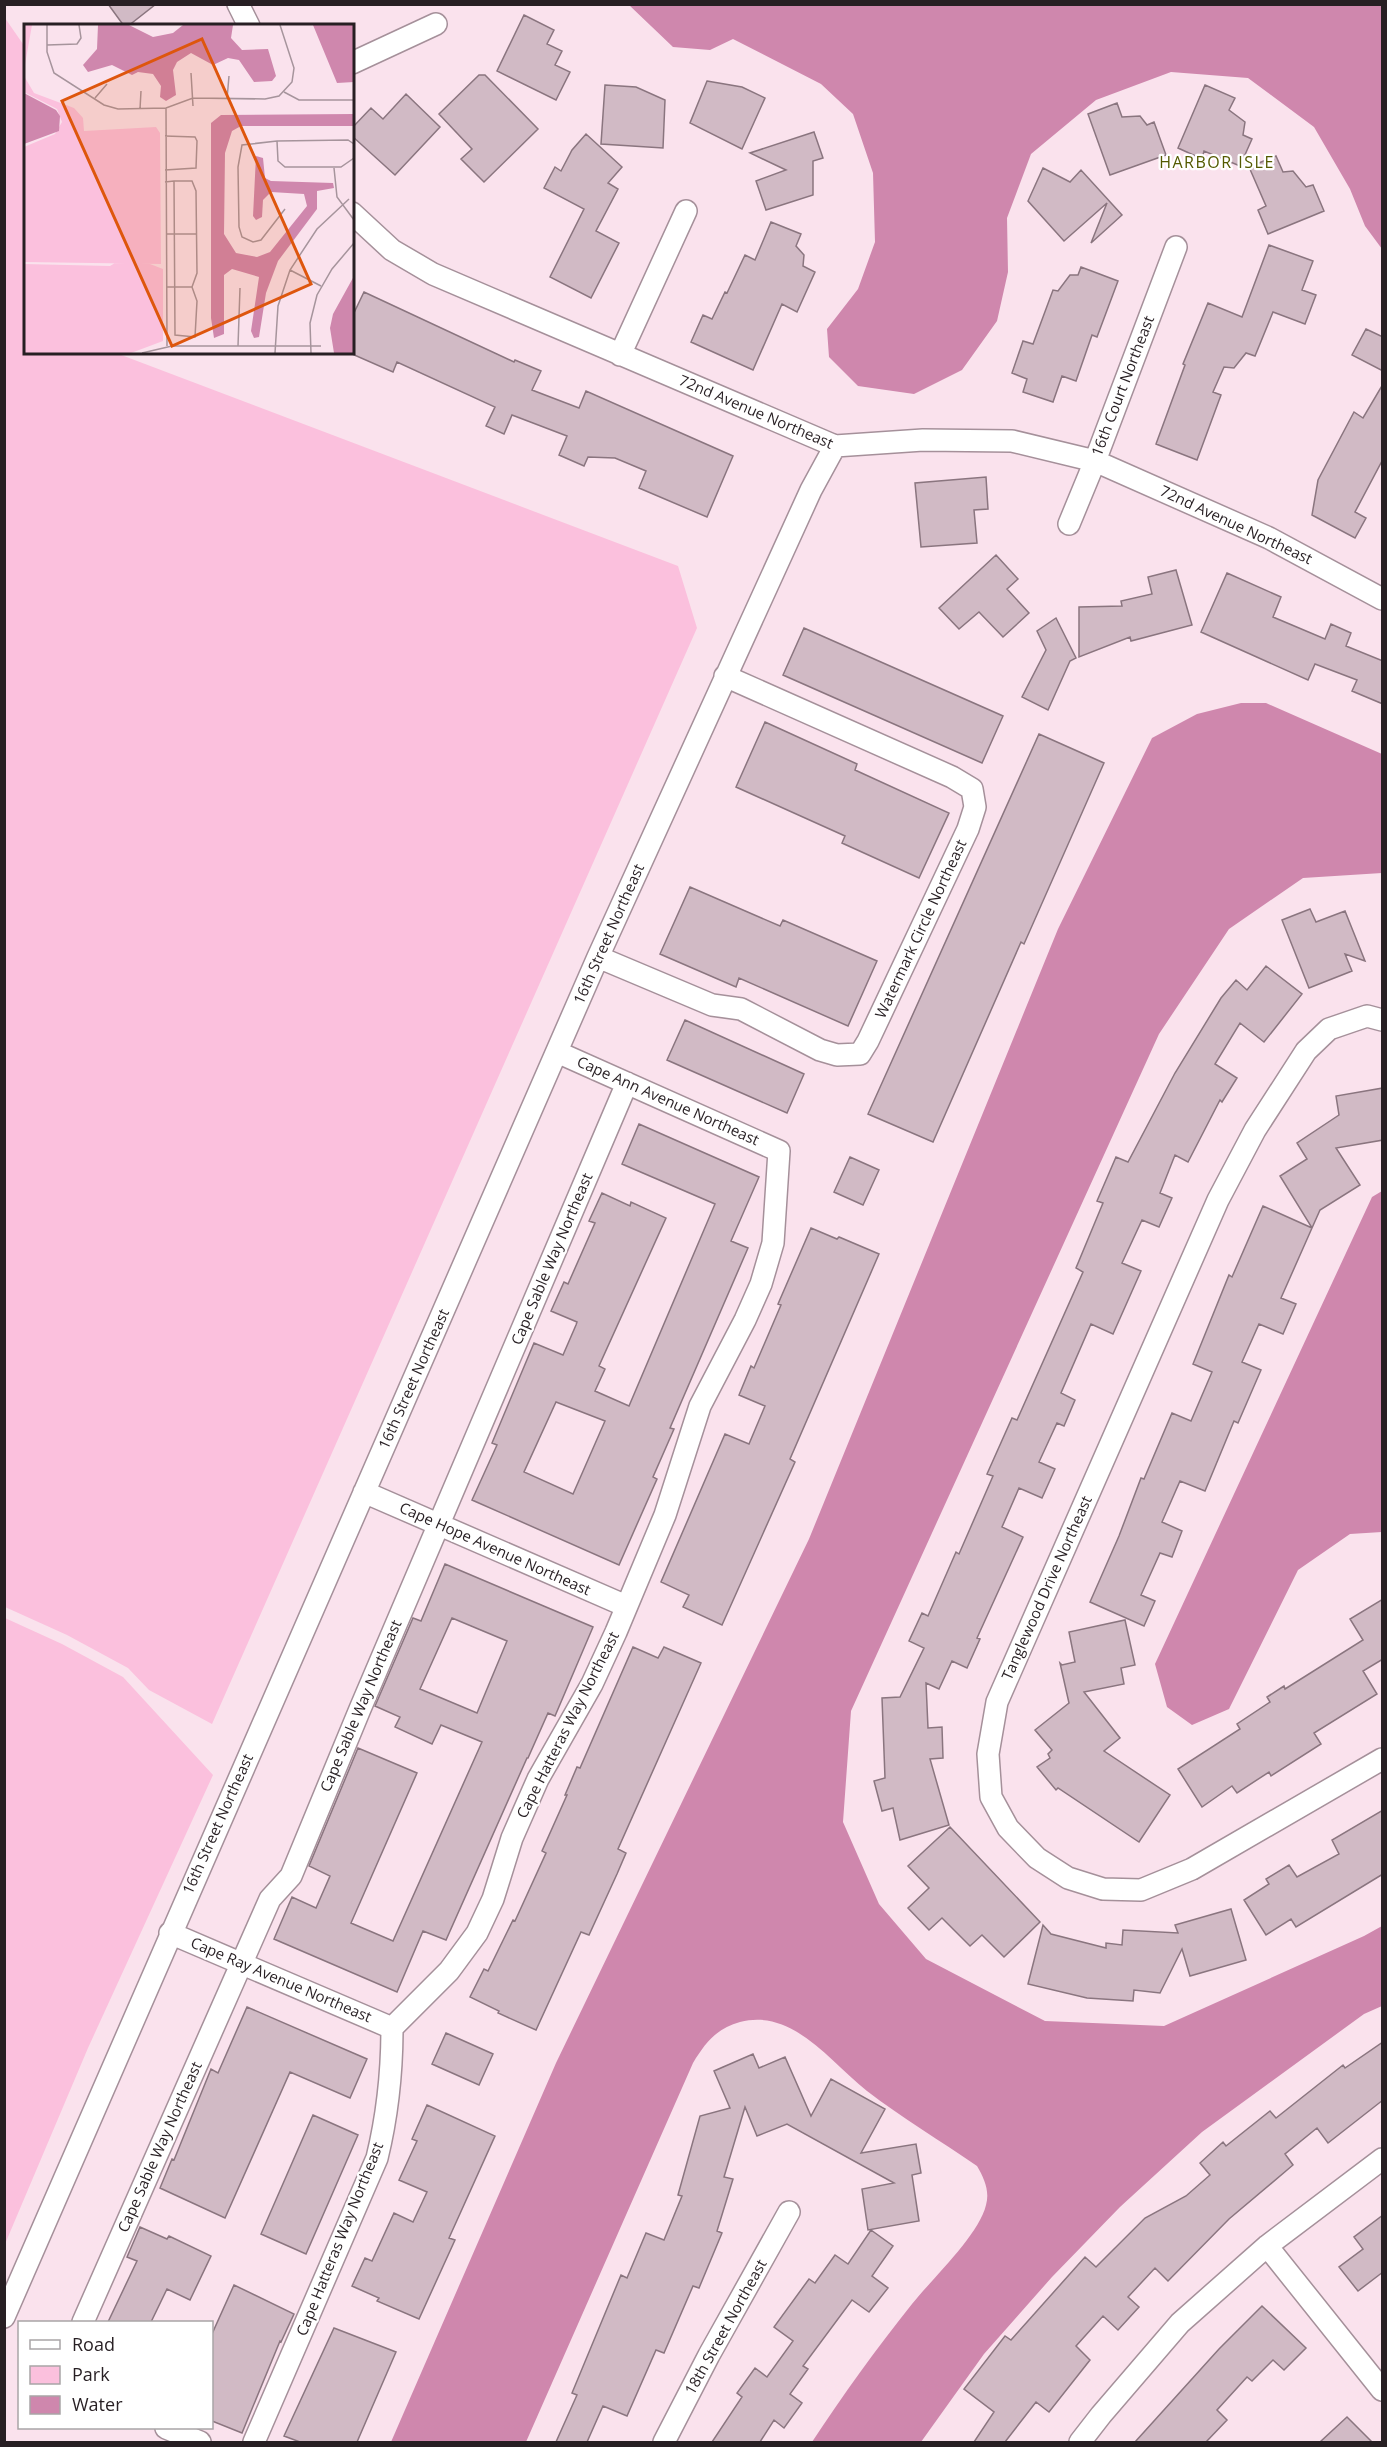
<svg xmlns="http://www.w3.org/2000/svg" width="1387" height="2447" font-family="'Open Sans',sans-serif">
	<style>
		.green { fill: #fbc0dd }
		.water { fill: #cf87ad }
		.building { fill: #d1bac5; stroke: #8a757f; stroke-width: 1.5; fill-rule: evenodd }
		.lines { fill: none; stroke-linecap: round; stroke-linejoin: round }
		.street-casing { stroke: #a5909a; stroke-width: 24 }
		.street { stroke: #fff; stroke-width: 21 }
		.labels { text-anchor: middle; stroke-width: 4.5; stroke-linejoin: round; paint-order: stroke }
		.street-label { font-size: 15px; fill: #271f23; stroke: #fff }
		.neighbourhood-label { font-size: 16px; letter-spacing: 1.5px; fill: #545900; stroke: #fff }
		.inset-road { fill: none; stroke: #a6949c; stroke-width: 1.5 }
		.view { fill: #de560d; fill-opacity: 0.15; stroke: #de560d; stroke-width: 3 }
		.inset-edge { fill: none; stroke: #271f23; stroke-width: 3 }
	</style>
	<rect width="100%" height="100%" fill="#fae2ed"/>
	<!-- green -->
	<path class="green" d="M5,18L25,47L26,352L116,353L678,566L697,628L212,1724L149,1690L128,1668L67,1635L5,1607Z
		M5,1618L62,1644L123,1677L213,1775L88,2048L5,2244Z"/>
	<!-- water -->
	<path class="water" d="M629,5H1382V249L1365,226L1350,189L1314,127L1248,78L1171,72L1096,100L1031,154L1007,218L1008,272L997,321L962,370L914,394L858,386L829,357L827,329L858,289L875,242L873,173L853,114L821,84L733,39L710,50L673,47Z
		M1241,703H1266L1382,754V873L1303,878L1229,929L1159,1034L851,1711L843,1822L879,1904L926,1959L1045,2021L1164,2026L1364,1936L1382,1926V2006L1364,2014L1202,2132L1120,2207L1052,2277L984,2354L921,2442H812C843,2395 876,2349 912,2304C932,2279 979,2235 986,2205C990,2191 984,2178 977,2166C941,2141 902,2118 867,2091C830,2062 793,2008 740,2022C717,2028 705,2043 693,2063L526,2442H391L556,2063L809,1539L1058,929L1152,738L1197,714Z
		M1382,1191V1532L1350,1534L1298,1570L1229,1709L1192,1725L1167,1707L1155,1664L1372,1197Z"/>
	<!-- building -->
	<path class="building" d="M108,4H156L128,26H124Z
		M524,15L554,30L547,44L562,51L555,65L570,72L556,100L497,71Z
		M479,75H485L538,129L484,182L461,159L472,149L439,114Z
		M707,81L742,87L765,98L742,149L690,123Z
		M605,85L636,87L665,100L663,148L601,144Z
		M1205,85L1235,98L1229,110L1245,122L1243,135L1252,139L1240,166L1204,151L1202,159L1178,148Z
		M406,94L440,127L395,175L352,136V128L371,108L383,119Z
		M1117,103L1122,117L1140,116L1147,125L1154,122L1166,155L1110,175L1088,114Z
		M814,132L823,158L813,161V195L766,210L756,181L786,170L750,153Z
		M586,134L622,167L608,183L618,189L596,231L619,243L591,298L550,277L584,209L544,188L555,167L561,171L572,150Z
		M1276,156L1283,172L1293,171L1306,187L1313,185L1324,211L1268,234L1258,210L1266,206L1249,167Z
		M1043,168L1070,182L1081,170L1122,215L1091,243L1107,203L1064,241L1028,201Z
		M771,222L801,234L796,246L804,255L803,266L815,272L797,312L782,304L753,370L691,342L703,315L712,319L725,292L727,293L745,255L755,260Z
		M1269,245L1313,261L1302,290L1316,295L1305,324L1273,312L1255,356L1246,353L1234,368L1224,367L1213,392L1221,395L1197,460L1156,444L1185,365L1183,364L1208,303L1242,317Z
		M1081,267L1118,281L1097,337L1092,335L1076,381L1062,376L1053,402L1023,392L1027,379L1012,373L1023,341L1033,344L1053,290L1058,291L1070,275H1078Z
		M364,292L514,362L515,360L541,371L532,390L579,408L586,391L733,456L707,517L639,488L646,471L615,458L588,457L584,466L559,455L567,436L512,415L504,434L486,426L495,407L397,362L393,372L352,354V317Z
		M1366,329L1383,337V371L1352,355Z
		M1383,384V459L1355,512L1366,518L1355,538L1312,515L1318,480L1354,412L1363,418Z
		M986,477L988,509L974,510L977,543L921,547L915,483Z
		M996,555L1018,579L1007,589L1029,613L1003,637L979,612L959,629L939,608Z
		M1176,570L1192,625L1131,641L1130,637L1079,657V607L1122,606L1121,601L1152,594L1148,577Z
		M1227,573L1281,597L1273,617L1325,639L1331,624L1351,633L1346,646L1383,661V704L1352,691L1357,680L1315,664L1308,680L1201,632Z
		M1056,618L1076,658L1070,661L1048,710L1022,697L1046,650L1037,631Z
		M804,628L1003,716L982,763L783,675Z
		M765,722L857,764L855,770L949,813L919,878L842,843L845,836L736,787Z
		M1039,734L1104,763L1024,944L1021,942L933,1142L868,1114Z
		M690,887L780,926L783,920L877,961L848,1026L739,978L736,987L660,954Z
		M1310,909L1316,922L1345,911L1365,961L1345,954L1352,971L1309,988L1282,920Z
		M1266,966L1302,994L1264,1042L1240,1023L1215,1064L1237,1078L1222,1102L1220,1100L1188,1162L1175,1155L1160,1193L1172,1198L1159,1227L1142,1220L1122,1263L1141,1271L1113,1334L1091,1324L1061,1393L1075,1400L1064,1426L1057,1423L1039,1462L1055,1469L1042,1498L1019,1488L1002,1527L1023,1537L977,1638L980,1639L967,1668L952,1661L939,1689L926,1683L928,1728L942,1727L943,1758L930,1759L949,1825L900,1840L893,1808L882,1811L874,1781L885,1778L882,1698L900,1697L924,1648L909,1641L922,1613L928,1616L956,1552L959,1554L993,1476L987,1474L1012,1418L1017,1420L1083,1272L1076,1268L1103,1203L1097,1201L1116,1157L1128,1162L1175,1073L1221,998L1236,980L1247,990Z
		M685,1020L804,1074L787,1113L667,1060Z
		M1383,1088V1140L1336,1148L1360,1185L1320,1210L1312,1228L1280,1176L1307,1159L1297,1143L1339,1115L1336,1096Z
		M639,1124L759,1177L731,1241L748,1248L670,1428L674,1429L653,1477L657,1479L619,1565L472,1500L497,1445L492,1443L534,1343L563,1355L576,1325L577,1322L551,1311L564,1282L568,1284L595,1223L589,1221L602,1193L630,1206L631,1202L666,1218L599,1366L605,1369L595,1391L629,1406L715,1204L622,1164ZM556,1402L605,1421L573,1494L524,1472Z
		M850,1157L879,1170L863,1205L834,1192Z
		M1263,1206L1312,1228L1281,1298L1296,1304L1283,1334L1259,1324L1242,1362L1261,1370L1238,1423L1234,1421L1205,1491L1180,1481L1162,1522L1182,1531L1172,1557L1160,1553L1141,1595L1155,1601L1144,1626L1090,1602L1119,1536L1141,1478L1144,1479L1172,1413L1191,1421L1212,1372L1193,1364L1229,1275L1232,1277Z
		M811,1228L837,1239L839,1237L879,1254L790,1459L795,1462L722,1625L683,1607L689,1595L661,1582L725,1434L749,1444L765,1406L739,1395L751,1366L754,1368L781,1305L778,1304Z
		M445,1564L593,1627L555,1716L548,1713L528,1758H527L446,1940L423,1931L397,1992L274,1939L292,1897L316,1908L330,1876L309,1866L358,1748L417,1773L351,1923L393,1941L482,1742L441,1725L432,1744L395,1727L400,1717L375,1706L413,1618L421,1621ZM452,1618L507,1641L477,1713L420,1689Z
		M1383,1599V1659L1363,1671L1377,1694L1314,1733L1321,1744L1271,1776L1269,1772L1237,1793L1232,1786L1202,1807L1178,1769L1240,1729L1237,1724L1270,1702L1267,1697L1284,1686L1285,1689L1363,1640L1350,1619Z
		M1125,1620L1135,1665L1121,1668L1124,1684L1084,1692L1120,1738L1104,1751L1170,1795L1139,1842L1058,1788L1056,1790L1037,1767L1050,1758L1048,1754L1052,1750L1035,1730L1069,1703L1060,1663L1062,1665L1075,1662L1069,1632Z
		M633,1647L658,1658L664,1647L701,1663L618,1849L626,1853L617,1874L589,1935L581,1932L536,2030L498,2013L499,2011L470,1997L484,1969L488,1971L513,1920L515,1921L546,1853L542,1851L567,1795H565L577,1767L580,1768Z
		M1383,1810V1874L1296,1927L1291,1919L1266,1935L1244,1900L1269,1884L1266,1879L1289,1865L1297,1877L1339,1854L1332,1840Z
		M950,1827L1040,1922L1004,1957L982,1935L970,1946L942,1918L929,1930L908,1908L929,1888L908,1866Z
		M1231,1909L1246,1960L1190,1976L1182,1949L1160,1993L1134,1990L1133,2001L1087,1998L1028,1984L1043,1925L1051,1934L1106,1948V1943L1122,1945L1123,1930L1178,1933L1175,1925Z
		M247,2007L367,2059L350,2098L290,2072L225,2218L160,2188L172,2159L174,2160L211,2069L218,2073Z
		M446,2033L493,2054L479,2085L432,2064Z
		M1383,2042V2100L1328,2143L1317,2128L1285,2154L1293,2165L1229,2219L1168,2281L1155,2268L1128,2297L1139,2307L1118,2330L1103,2316L1076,2346L1090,2360L1049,2412L1036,2402L1005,2442H974L994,2412L964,2389L1005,2336L1011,2340L1085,2257L1096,2267L1145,2218L1186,2196L1210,2175L1200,2163L1223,2142L1226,2146L1270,2111L1276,2118L1343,2065L1345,2068Z
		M753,2054L759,2068L785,2057L811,2116L831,2079L885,2109L861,2153L916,2144L921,2173L912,2175L919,2221L868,2230L862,2189L894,2183L787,2124L757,2136L745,2107L724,2177L733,2179L717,2231L722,2233L699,2288L693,2286L664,2353L656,2350L627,2416L603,2406L587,2442H556L577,2395L572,2393L621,2275L627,2278L646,2233L664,2240L682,2196L678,2195L700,2116L730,2108L714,2071Z
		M427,2105L495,2136L449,2238L455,2240L419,2319L377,2301L379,2298L352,2286L365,2258L372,2261L394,2213L413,2222L427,2192L399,2180L417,2141L412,2139Z
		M313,2115L358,2135L306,2254L261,2234Z
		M1383,2215V2272L1358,2291L1339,2267L1363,2249L1354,2237Z
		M140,2227L167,2239L169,2236L211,2256L190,2300L167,2289L151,2322H108L137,2261L127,2257Z
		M871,2230L893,2246L872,2276L888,2288L869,2312L852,2300L803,2366L808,2369L790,2394L802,2403L784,2428L774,2420L760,2442H712L742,2397L737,2393L755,2368L767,2377L793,2341L774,2327L809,2279L815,2283L835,2255L848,2264Z
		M234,2285L294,2314L281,2342L280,2341L242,2433L212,2421V2334Z
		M1262,2306L1306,2348L1284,2370L1273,2360L1252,2381L1247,2377L1217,2410L1227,2420L1206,2442H1135L1219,2349Z
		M334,2328L396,2352L357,2442H300L284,2436Z
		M1347,2417L1372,2442H1320Z"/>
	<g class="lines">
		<!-- street casing -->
		<g class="street-casing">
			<path id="street" d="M238,4L249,26
				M352,63L436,24
				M352,213L392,250L433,274L835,446L923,440L1012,441L1095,461L1269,538L1382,599
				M620,355L686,211
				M1069,524L1095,461L1176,247
				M598,957L712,1005L741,1009L820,1050L837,1055L860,1054L868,1041L968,829L975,807L972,789L952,777L725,676
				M1382,1020L1367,1016L1329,1029L1306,1051L1255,1130L1218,1200L997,1702L988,1754L991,1797L1008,1828L1037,1858L1068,1878L1103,1889L1141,1890L1192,1869L1382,1759
				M364,1492L626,1606
				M170,1933L392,2028
				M1267,2246L1382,2390
				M4,2317L598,957L811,490L835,446
				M83,2322L270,1899L291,1876L360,1709L627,1083
				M166,2428L200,2442
				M254,2442L377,2158C388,2113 392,2074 392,2028L449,1971L477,1933L493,1899L512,1838L538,1779L592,1684L616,1632L665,1515L700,1406L745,1320L761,1284L773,1243L779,1151L557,1052
				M664,2442L709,2355L789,2212
				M1080,2442L1101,2415L1180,2323L1267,2246L1382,2159"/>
		</g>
		<!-- street -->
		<use href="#street" class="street"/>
	</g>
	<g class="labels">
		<!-- street labels -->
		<g class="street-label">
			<text transform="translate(1123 386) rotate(-69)" y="5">16th Court Northeast</text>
			<text transform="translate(756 412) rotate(23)" y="5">72nd Avenue Northeast</text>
			<text transform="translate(1236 525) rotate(25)" y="5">72nd Avenue Northeast</text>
			<text transform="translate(921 929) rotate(-65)" y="5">Watermark Circle Northeast</text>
			<text transform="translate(609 934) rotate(-66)" y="5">16th Street Northeast</text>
			<text transform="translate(668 1101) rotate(24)" y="5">Cape Ann Avenue Northeast</text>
			<text transform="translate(552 1259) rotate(-67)" y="5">Cape Sable Way Northeast</text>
			<text transform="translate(414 1379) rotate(-66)" y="5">16th Street Northeast</text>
			<text transform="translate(495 1549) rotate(24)" y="5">Cape Hope Avenue Northeast</text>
			<text transform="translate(1047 1588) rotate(-66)" y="5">Tanglewood Drive Northeast</text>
			<text transform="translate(361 1706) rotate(-67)" y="5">Cape Sable Way Northeast</text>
			<text transform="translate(568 1725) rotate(-63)" y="5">Cape Hatteras Way Northeast</text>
			<text transform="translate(218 1824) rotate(-66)" y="5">16th Street Northeast</text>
			<text transform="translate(281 1980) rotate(23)" y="5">Cape Ray Avenue Northeast</text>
			<text transform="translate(160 2147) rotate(-66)" y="5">Cape Sable Way Northeast</text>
			<text transform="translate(340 2239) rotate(-68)" y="5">Cape Hatteras Way Northeast</text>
			<text transform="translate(726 2327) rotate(-61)" y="5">18th Street Northeast</text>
		</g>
		<!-- neighbourhood labels -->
		<g class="neighbourhood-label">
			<text x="1217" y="168">HARBOR ISLE</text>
		</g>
	</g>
	<!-- overview -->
	<g transform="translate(24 24)">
		<rect width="330" height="330" fill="#fae2ed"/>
		<path d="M0,1H8L0,46ZM0,52L10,69L50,84L59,94L60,107L132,103L136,109L137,240L0,238V123L31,110L38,98L33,85L0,68ZM91,239L126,240L139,245V317L107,329H0V240L86,242Z" fill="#fbc0dd"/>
		<path d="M74,1H105L129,13L149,9L159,1H209L207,14L218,26L244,25L252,52L248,57L230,58L215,36L204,34L189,41L167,29L153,38L149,46L152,71L142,77L136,73L137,62L129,50L114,48L108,51L88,41L64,48L59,41L73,25ZM289,1H330V58L313,59ZM0,69L32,86L36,92L35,107L0,120ZM330,90V102H217L208,107L201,129L200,210L212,229L233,233L246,228L283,182L280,170L247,168L239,176L238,193L232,196L229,192L232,132L239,134L241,154L247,157L309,159L310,164L293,167V185L254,237L242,269L235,313L230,314L227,307L235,253L208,245L200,251V310L190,314L187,294V99L197,91ZM330,252V329H310L306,304L309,290Z" fill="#cf87ad"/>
		<path class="inset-road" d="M23,1V28L30,49L80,81L94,85L142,84L169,74L241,75L255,72L268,58L270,44L256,1M23,21L53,20L57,14L55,1M167,49L169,82M260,68L275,76H330M71,74L83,60M203,75L205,52M142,84L143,322M116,85L117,67M253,117L254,137L261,143H317L330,134M310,144L313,173L330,196M141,146L172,144L173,117L171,113L141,112M141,158L150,157H168L172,167L173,249L168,263L173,277L171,313L151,311L150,157M261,185L237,216L229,218L218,213L215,203L214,143L218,121L253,117L324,116L330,120M142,210H173M266,246L297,262M142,263H168M214,322L216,264M118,329L148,322H297M251,329L254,282L266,246L293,205L325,175M287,329L286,299L293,271L308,245L330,219"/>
		<path class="view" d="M178,15L287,260L148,322L38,77Z"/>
		<rect width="330" height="330" class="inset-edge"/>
	</g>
	<!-- border -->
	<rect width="1387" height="2447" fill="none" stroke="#271f23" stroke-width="12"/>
	<!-- legend -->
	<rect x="18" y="2321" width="195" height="108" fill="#ffffff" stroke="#a9a5a7" stroke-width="1.5"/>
	<rect x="30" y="2340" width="30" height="9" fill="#ffffff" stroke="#a9a5a7" stroke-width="1.5"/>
	<text x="72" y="2351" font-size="18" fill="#271f23">Road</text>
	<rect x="30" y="2366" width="30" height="18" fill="#fbc0dd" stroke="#a9a5a7" stroke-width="1.5"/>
	<text x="72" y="2381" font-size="18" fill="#271f23">Park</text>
	<rect x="30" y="2396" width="30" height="18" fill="#cf87ad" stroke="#a9a5a7" stroke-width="1.5"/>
	<text x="72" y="2411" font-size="18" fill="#271f23">Water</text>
</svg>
